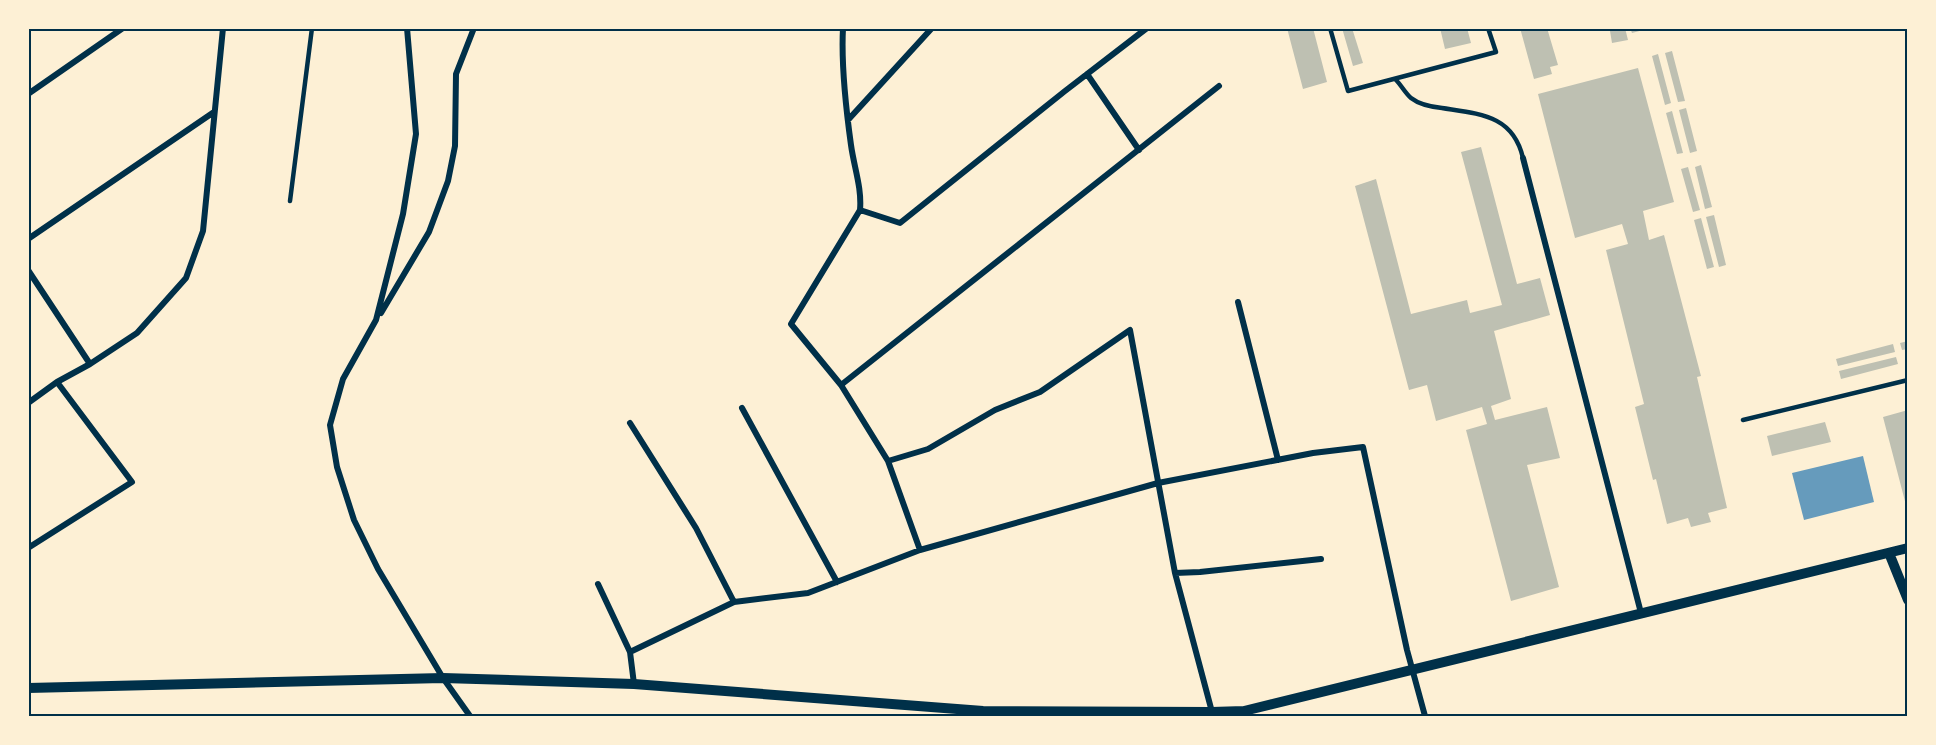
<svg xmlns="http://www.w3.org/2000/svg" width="1936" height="745" font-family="Rubik,sans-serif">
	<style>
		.water { fill: #669bbc }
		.building { fill: #bec0b2 }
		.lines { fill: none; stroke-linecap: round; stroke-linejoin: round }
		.service { stroke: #003049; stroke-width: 4.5 }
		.minor { stroke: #003049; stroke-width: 6 }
		.tertiary { stroke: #003049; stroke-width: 10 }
		.neatline { fill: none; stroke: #003049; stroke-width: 2 }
	</style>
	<rect width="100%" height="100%" fill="#fdf0d5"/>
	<!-- water -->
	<path class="water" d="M1863,456L1874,502L1804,520L1792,473Z"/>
	<!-- building -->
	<path class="building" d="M1287,28H1313L1327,82L1303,89Z
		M1342,28H1352L1363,63L1353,66Z
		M1440,28H1467L1471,43L1445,49Z
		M1520,28H1547L1558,65L1550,67L1552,74L1534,79Z
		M1620,28H1625L1628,40L1612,43L1610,31Z
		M1630,28H1647V29L1632,33Z
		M1672,51L1685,101L1678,102L1665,53Z
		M1658,54L1671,103L1665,105L1652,56Z
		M1638,68L1674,202L1643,211L1649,240L1664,235L1701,376L1697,377L1727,508L1708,513L1711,522L1691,527L1688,518L1667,524L1656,479L1653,480L1635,407L1644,404L1606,250L1628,244L1622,224L1575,238L1538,94Z
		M1686,108L1697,151L1690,153L1679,110Z
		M1672,111L1683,153L1677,154L1666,113Z
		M1481,147L1517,284L1540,278L1550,315L1494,331L1511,399L1491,406L1495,420L1547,407L1560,458L1527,465L1559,587L1511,601L1466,430L1487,424L1482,407L1436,421L1427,385L1409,390L1355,186L1376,179L1411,314L1467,300L1470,313L1502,305L1461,152Z
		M1701,165L1712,207L1705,209L1695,167Z
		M1688,167L1700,210L1693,212L1681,169Z
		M1714,215L1726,265L1719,267L1706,217Z
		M1701,218L1714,267L1707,269L1694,220Z
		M1908,341V349L1902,350L1900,343Z
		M1893,344L1895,352L1838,366L1836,359Z
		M1896,357L1898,364L1841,379L1839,371Z
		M1908,410V509H1907L1883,417Z
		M1825,422L1831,442L1772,456L1767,436Z"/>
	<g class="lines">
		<!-- service -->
		<path class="service" d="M1330,28L1348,91L1496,52L1488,28
			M1396,80C1401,85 1406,94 1411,98C1420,105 1432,107 1442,108C1480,114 1513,115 1523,158
			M290,201L312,28
			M1743,420L1908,380"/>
		<!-- minor -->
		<path class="minor" d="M407,28L416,134L403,214L376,320L343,379L330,425L337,467L354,520L378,569L443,678L470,716
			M1087,74L1139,150
			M28,94L123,28
			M848,120L932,28
			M1523,158L1641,613
			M860,210L900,223L1065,91L1147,28
			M28,239L214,112
			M28,270L90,364
			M1238,302L1278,460
			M381,313L429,232L448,181L455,146L456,74L474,28
			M841,385L1219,86
			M28,403L57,382L90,364L137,333L186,278L203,231L223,28
			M742,408L837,582
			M630,423L696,528L734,602
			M888,461L928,449L995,410L1040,392L1130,330L1175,573L1212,712
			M28,548L132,482L57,382
			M920,550L1158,483L1313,453L1363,447L1407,650L1425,716
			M1175,573L1200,572L1321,559
			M598,584L630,652
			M634,684L630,652L734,602L808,593L920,550L888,461L841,385L791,324L860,210C862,188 854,167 851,145C846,109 841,65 843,28"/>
		<!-- tertiary -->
		<path class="tertiary" d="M1889,553L1908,600
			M28,688L443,678L634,684L983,711L1212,712L1244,711L1908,548"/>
	</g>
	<!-- border -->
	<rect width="1936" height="745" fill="none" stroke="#fdf0d5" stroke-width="60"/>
	<rect x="30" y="30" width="1876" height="685" class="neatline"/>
</svg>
